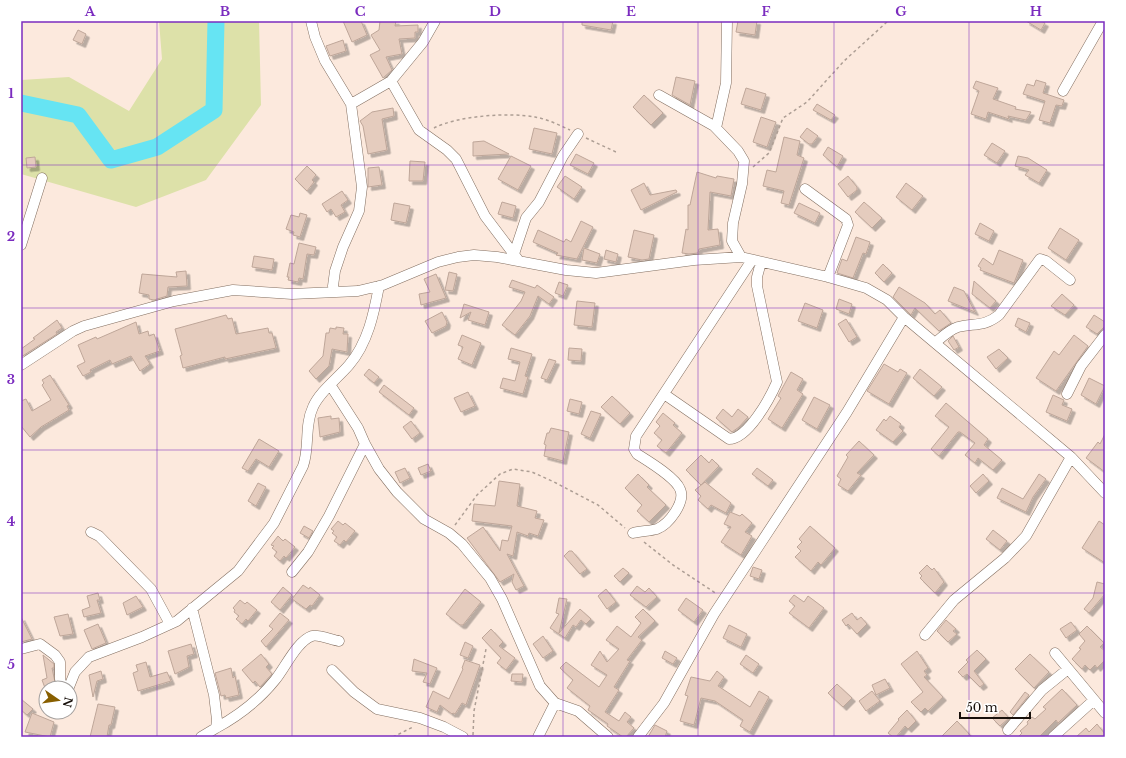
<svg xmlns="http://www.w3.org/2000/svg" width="1126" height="758" font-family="'Libre Baskerville',serif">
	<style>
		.green { fill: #dde1a9 }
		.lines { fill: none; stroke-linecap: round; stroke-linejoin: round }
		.river { stroke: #66e4f3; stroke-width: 17 }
		.building { fill: #e5ccbe; stroke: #bea699; filter: url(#shadow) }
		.minor-casing { stroke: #836f61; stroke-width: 11 }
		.path { stroke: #ad9e94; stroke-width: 1.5; stroke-dasharray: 3 3; stroke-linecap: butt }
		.minor { stroke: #fff; stroke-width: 10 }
		.grid { fill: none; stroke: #7b2cbf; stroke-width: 1; stroke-opacity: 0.55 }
		.neatline { fill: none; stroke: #7b2cbf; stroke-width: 1.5 }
		.grid-label { font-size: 13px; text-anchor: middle; font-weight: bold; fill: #7b2cbf }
	</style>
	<defs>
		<filter id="shadow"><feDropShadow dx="3.5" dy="3.5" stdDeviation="0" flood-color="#0004"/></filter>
	</defs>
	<rect width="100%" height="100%" fill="#fce9dd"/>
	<!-- green -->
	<path class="green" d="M159,21H259L261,105L206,180L136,207L21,174V80L69,77L129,111L162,59Z"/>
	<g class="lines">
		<!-- river -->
		<path class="river" d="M21,103L78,115L111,160L157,147L214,110L216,21"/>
	</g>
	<!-- building -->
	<path class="building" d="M343,21H361L367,35L352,42Z
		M380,21H396L395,26L418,25V32H415V38L399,39L402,54L386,57L392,70L383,78L370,55L380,50L371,35L379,30Z
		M582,21H613L611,30L582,25Z
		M738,21H757L755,35L736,32Z
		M1026,21H1041L1045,23L1041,30Z
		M78,30L86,34L82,44L73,40Z
		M343,40L346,51L330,56L326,46Z
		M676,77L695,81L690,105L672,95Z
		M1036,80L1046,83L1043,93L1064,100L1062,106L1056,105L1050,123L1039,120L1045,101L1023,94L1027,84L1034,86Z
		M976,81L998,88L993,99L1016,107L1015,109L1031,112L1026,120L1008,116L1009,119L988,112L986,119L971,114L979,91L973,88Z
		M746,88L766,94L761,110L741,104Z
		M644,95L663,113L651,125L633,107Z
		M817,104L835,115L831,120L813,110Z
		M393,108L394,116L382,119L387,150L368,154L363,126L360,121L372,112Z
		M761,117L776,122L767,147L753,142Z
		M534,128L557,133L552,154L529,149Z
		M807,128L818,136L812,144H809L800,137Z
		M784,137L800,141L797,155L804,158L789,205L781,203L784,191L763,186L767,170L776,172Z
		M484,141L509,154L473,156V142Z
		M992,143L1005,151L997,163L984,155Z
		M828,147L843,156L837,167L823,155Z
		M576,154L594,163L588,174L570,165Z
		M511,156L531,166L518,190L498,179Z
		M1018,156L1028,158L1047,170L1039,183L1025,175L1029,170L1015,166Z
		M35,157L36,167L27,168L26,158Z
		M410,161L425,162L423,181H409Z
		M307,166L316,175L312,180L314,182L307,191L295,179Z
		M379,167L382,185L368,187V168Z
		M697,172L716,178L717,176L734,179L731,196L710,192L708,230L718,229L720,245L699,249L698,253L689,254L682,253L686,229L688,230V205H690Z
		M565,176L582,187L574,199L557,187Z
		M848,176L857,187V190L848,197L838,184Z
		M644,183L650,195L676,190L677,192L641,210L631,190Z
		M906,183L923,196L912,210L896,197Z
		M342,191L348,200L341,205L345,212L336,217L331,209L327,212L322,204Z
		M502,202L516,206L513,218L498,214Z
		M864,202L882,218L872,228L855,212Z
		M394,203L410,206L406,223L391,220Z
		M799,203L820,213L815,223L794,213Z
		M300,213L307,215L300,237L293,235L294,232L286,229L291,215L299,217Z
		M581,221L593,227L577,259L556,255L558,253L533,242L538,230L564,242L566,239L571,242Z
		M980,223L994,231L989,241L975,234Z
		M1060,228L1079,240L1066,260L1048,248Z
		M634,230L654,235L649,259L642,260L628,257Z
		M856,237L870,242L866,254L863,253L853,278L837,273L842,259L847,261Z
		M299,243L316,247L314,255L307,254L303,279L299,278L298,282L288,280L289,277H287L290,263L294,264Z
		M584,248L600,254L597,263L582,260Z
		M606,250L618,254L616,262L604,259Z
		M999,250L1023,260L1014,283L980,270L981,268L978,266L983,258L993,265Z
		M254,256L274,259L272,270L252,267Z
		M883,264L892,273L884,282L875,273Z
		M186,271L187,286L168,287L167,296L154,300L149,299V295L139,293L142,274L177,277L176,272Z
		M449,272L457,274L453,291L445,290Z
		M436,274L446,298L421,305L419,294L430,292L424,279Z
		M512,280L535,288L537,285L554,297L549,304L538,296L530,316L515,335L502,325L521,301L525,292L509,287Z
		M974,281L996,301L990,308L972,294Z
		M559,282L568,285L563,296L555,293Z
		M899,287L925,303L935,314L940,310L951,323L939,331L915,308L911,315L893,297Z
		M954,287L964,291L975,312L948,301Z
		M1062,294L1074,305L1065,315L1051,306Z
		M839,299L852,304L849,314L836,309Z
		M577,301L595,303L592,327L574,325Z
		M805,303L823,310L817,328L798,321Z
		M464,304L489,312L485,325L468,320L471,312L460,318Z
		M442,312L447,322L446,326L432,333L425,321Z
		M226,315L228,319L232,318L236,334L268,328L269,333H272L276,348L225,359V357L183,368L180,356L182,355L175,329Z
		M1094,315L1105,322V326L1097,334L1086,327Z
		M1018,318L1030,323L1026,332L1015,326Z
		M846,319L857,337L849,342L838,324Z
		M57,320L62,328L56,332L57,334L21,357V349L35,339L33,338Z
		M136,322L139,334L148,331L149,336L154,334L160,351L145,356L150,364L140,371L131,356L112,364L110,360L90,370L91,372L83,376L77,366L85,362L78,345L96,337L97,339Z
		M336,327L344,328L343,334H348L347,352L332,349L329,366L316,379L309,371L323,356L326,333H329L330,328L336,329Z
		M462,335L481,343L472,365L458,359L463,347L458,345Z
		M1074,335L1088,346L1056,391L1036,378L1054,351L1059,355Z
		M953,336L959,347L954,350L948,341Z
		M511,348L532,354L525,376L528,377L523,394L500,388L503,378L515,381L520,362L508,359Z
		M569,348L582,349L581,361L568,360Z
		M999,349L1008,358L996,369L987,357Z
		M549,359L556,361L547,380L541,378Z
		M884,364L898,372L900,369L907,373L889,404L867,391Z
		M369,369L379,377L374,383L364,375Z
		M920,369L942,387L934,396L913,378Z
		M791,372L803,379L797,390L803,394L782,428L768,419L781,398L778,396Z
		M50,375L69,405L67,406L69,410L41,427L30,437L21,426V401L26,399L32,411L51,400L42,385L44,383L42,380Z
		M1089,378L1105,386L1096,404L1081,395Z
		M384,385L414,408L409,415L379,392Z
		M468,392L475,406L461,412L454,398Z
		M1053,395L1064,400L1062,405L1072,409L1067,421L1046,412Z
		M612,396L630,413L620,424L601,407Z
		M814,397L830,405L817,429L802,420Z
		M570,399L582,402L579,414L567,411Z
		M946,403L988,439L984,445L1002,460L993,470L978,458L975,463L965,455L975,443L960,432H958L939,456L931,449L949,427L935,416Z
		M723,409L732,417L738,409L748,417L739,427L732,432L716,418Z
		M591,411L601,414L590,438L581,434Z
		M663,413L675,423L673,425L682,433L666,453L657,446L662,440L654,433L660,426L656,422Z
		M331,416V419L339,418L340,432L320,437L318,418Z
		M890,416L901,424L899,427L903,431L893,442L876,430L884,419L886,421Z
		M411,421L420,433L412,439L403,427Z
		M551,428L569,432L563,461L544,456L546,445L544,444L547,433H549Z
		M1105,434V472L1086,458L1098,442L1100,444Z
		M259,439L279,451L269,467L256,459L248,471L242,468Z
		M859,441L874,455L857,473L861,475L848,491L838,485L841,479L837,476L848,457L846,455Z
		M701,455L709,463L712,459L719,466L701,485L686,470Z
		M428,464L431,471L421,475L418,468Z
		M405,468L410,478L400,483L395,472Z
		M757,468L773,480L768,486L752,474Z
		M638,474L649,485L647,487L666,505L649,522L637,511L642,505L625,488Z
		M983,474L989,481L976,493L970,486Z
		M1039,474L1046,479L1033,497L1026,512L997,498L1002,488L1023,499Z
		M499,481L520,484L517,506L537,511L535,518L544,520L538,536L529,533L528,536L517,532L513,556L507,554L524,586L516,590L512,582L514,574L500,582L467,538L483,527L500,551L502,540L508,541L512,526L472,521L474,504L495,506Z
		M705,482L731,503L726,513L711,505L708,509L698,500L701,496L695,490Z
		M258,483L266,487L256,506L248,501Z
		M730,512L740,516L742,514L752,523L745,532L752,536L741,555L721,542L731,527L724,524Z
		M338,521L343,525L345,523L355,531L346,542L344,540L340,545L334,541L337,537L332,533L334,531L331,529Z
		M1099,521L1105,525V563L1082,548Z
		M304,526L313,531L309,538L300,533Z
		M810,526L835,548L821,565L818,562L811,571L795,557L801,551L797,547L802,542L799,539Z
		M993,530L1007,541L1000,550L986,539Z
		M278,536L283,541L285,539L295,547L286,558L284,556L280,561L274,556L277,552L272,548L274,546L271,545Z
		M569,551H572L587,569L580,574L564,556Z
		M927,565L932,570L934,568L944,582L935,593L920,578L922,576L919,573Z
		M753,567L762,570L759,579L750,576Z
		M623,568L629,573L620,582L614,576Z
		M1097,582L1105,584V594L1089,613L1084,609L1093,598Z
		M303,585L309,589L310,587L320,595L312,606L310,605L306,609L292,599Z
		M637,586L645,592L649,588L657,597L646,607L630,595Z
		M283,587L292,595L280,610L271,602Z
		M465,589L481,602L463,625H460L446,614Z
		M606,589L616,602L607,609L598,596Z
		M98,593L100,600H97L101,613L84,617L82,610L90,607L87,596Z
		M794,595L804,602L808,596L824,608L809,628L789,613L795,606L789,601Z
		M136,596L143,607L127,615L123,603Z
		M559,598L567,599L559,633L580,609L591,619L586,624L581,620L576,627L573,625L565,638L550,628L559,614L556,613Z
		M686,598L703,610L694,622L678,610Z
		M240,600L245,604L247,602L257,610L248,621L246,619L242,624L236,619L239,616L234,612L235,610L233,608Z
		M643,609L655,621L638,637L642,640L627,660L630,661L614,687L619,690L605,712L619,721L625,712L631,717L627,722L634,728L626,737H623L607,726L608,724L588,710L590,706L567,688L573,680L560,668L566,662L599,687L607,675L591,665L600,651L607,662L619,649L606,640L617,626L631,637L641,623L635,617Z
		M280,613L289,620L266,647L261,641L273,629L269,626Z
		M852,613L857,620L861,617L867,624L857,634L848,624L846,626L842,620Z
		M68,614L73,634L60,636L54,617Z
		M21,617L32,639L21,642Z
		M946,620L956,629L953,631L957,634L948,642L937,631Z
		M1071,622L1077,630L1066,638L1060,629Z
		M98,624L106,643L92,649L84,630Z
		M729,625L747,634L741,647L723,638Z
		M1087,626L1104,643L1100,647L1105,651V660L1097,668L1095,665L1090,670L1085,665L1082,669L1072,659L1081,649L1079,648L1085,641L1079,634Z
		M491,629L503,642L499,646L515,658L506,670L497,663L501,658L482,638Z
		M543,636L553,651L543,658L533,644Z
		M465,642L473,646L468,658L460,655Z
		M191,644L194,654L187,656L189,667L175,674L168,651Z
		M977,650L986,659L974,671L984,684L980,687L967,674L963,677L958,672L968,662L966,660Z
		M665,651L677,658L673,664L662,658Z
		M917,651L928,668L924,671L927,675L924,677L943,697L928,711L925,708L921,712L911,702L923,692L901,664Z
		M261,654L269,664L266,667L272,674L260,687L255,681L253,683L242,670Z
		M1030,654L1049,672L1034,688L1015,669Z
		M43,655L54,664V668H52L56,687L54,688H45L42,680L47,678Z
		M746,655L759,664L753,673L740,664Z
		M414,659L437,668L430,684L423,682L427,673L412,671Z
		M465,660L480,665L466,705L462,703L455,714L453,713L452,714L440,705L437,712L426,707L433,691L449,699L463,669L462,668Z
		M146,662L150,677L167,672L171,681L138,691L133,673L138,671L136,665Z
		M231,668L233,678L235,676L239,695L226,698L225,695L221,696L215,673Z
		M101,671L103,679L97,681L93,697L89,675Z
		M717,671L724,677L718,686L750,707L759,691L769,697L750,732L740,726L743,720L715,701L701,698L694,725L680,721L688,696L685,695L691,677L710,681Z
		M512,674H523L522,682L511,681Z
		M885,679L890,688L876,695L872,685Z
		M837,684L852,698L843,707L828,693Z
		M1062,689L1077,705L1058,723L1056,720L1039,737H1018L1022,733L1020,731L1028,724L1027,722L1032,717L1035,719L1046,709L1043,707Z
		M872,691L880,701L866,711L859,701Z
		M1025,692L1029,695L1013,715L1010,712Z
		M21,699L33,709L27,715L21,710Z
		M98,704L115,707L111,725H109L107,737H90Z
		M907,710L916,721L908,729L905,726L896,737H893L888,733L899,720L898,719Z
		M1002,710L1009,718L1000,726L992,718Z
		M32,713L54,722L50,737L25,732Z
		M957,721L972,737H941Z
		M1097,724L1105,734V737H1076L1086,728L1089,732Z
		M655,725L667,731L665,737H648Z"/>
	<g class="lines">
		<!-- minor casing -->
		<g class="minor-casing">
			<path id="minor" d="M311,21L315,37L325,61L351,104L362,187L359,211L343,247L335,271L333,286L335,292
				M391,81L419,130L447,150L456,159L485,216L519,261
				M1063,91L1103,21
				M659,95L714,126L738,151L744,161L742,184L733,223L732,241L741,257
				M351,104L391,81L423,42L435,21
				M716,128L726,83L727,21
				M805,189L846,219L848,225L828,277
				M21,245L42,178
				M514,254L526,218L539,202L563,156L578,134
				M935,343C942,337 949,330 958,327C975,323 984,327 999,315L1040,259L1046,261L1070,280
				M21,365L73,331L84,326L174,301L233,290L292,294L358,291L383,285L438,262L458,257L474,255L497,257L566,270L596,273L694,260L741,257L828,277L866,288L887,300L904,317L1071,457L1105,493
				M331,386L358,428L365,444L379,469L397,492L424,519L449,533L462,544L490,578L502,599L540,686L555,703L578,711L608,737
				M664,394L729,439C748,439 770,398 777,382L757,286V277L761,262
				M1067,394L1081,366L1105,335
				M91,532L99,536L151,589L170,624
				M633,533C641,531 650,531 657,529C669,524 686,502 680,489C675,477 648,461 637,454L634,449L636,436L752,260
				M292,572L308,552L329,516L365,444
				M192,608L214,695L217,720L216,728L201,737
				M925,635L954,600L1005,558L1026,536L1071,457
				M21,649L40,644L55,655L60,662V679L63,688L69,687L75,672L89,657L142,637L177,621L238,571L274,523L303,466C310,447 304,426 313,407C320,391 338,378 349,365C368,343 374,313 379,286
				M1055,653L1105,713
				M332,670L354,692L377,709L420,718L444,727L463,737
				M216,728C238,716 259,700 275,680C285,668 297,641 312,636C318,634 332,640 339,641
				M1008,730L1042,690L1068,669
				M538,737L555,703
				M638,737L664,703L714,614L847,412L904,317
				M1053,737L1094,700"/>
		</g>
		<!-- path -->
		<path class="path" d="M434,128C457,116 509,112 535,117C547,119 559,125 570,130
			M586,138L616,152
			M753,167L769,153L783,118L807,102L844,61L888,21
			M455,525L477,495L500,474L513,469L532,472L554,482L598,505L625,528
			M644,542L673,565L717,594
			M473,735L474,711L486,649
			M393,737L413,727"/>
		<!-- minor -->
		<use href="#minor" class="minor"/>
	</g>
	<!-- grid -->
	<path class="grid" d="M157,21V737M292,21V737M428,21V737M563,21V737M698,21V737M834,21V737M969,21V737M21,165H1105M21,308H1105M21,450H1105M21,593H1105"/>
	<!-- border -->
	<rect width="1126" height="758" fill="none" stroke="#ffffff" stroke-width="44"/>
	<!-- north arrow -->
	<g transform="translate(58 700) rotate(103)"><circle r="19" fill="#ffffff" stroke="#a39f9d"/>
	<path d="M0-3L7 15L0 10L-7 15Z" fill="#885f00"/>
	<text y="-6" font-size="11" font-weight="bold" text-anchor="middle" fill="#18100b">N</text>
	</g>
	<!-- scale -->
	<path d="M960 712v6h70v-6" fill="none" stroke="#18100b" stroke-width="2"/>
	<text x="966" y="712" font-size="12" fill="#18100b" stroke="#ffffff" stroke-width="3" paint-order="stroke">50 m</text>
	<rect x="22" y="22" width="1082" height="714" class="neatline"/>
	<g class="grid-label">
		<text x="90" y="16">A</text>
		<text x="225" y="16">B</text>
		<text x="360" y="16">C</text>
		<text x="495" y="16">D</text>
		<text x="631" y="16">E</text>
		<text x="766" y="16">F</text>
		<text x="901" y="16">G</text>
		<text x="1036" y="16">H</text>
		<text x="11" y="98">1</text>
		<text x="11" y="241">2</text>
		<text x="11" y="384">3</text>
		<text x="11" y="526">4</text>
		<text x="11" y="669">5</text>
	</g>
</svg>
